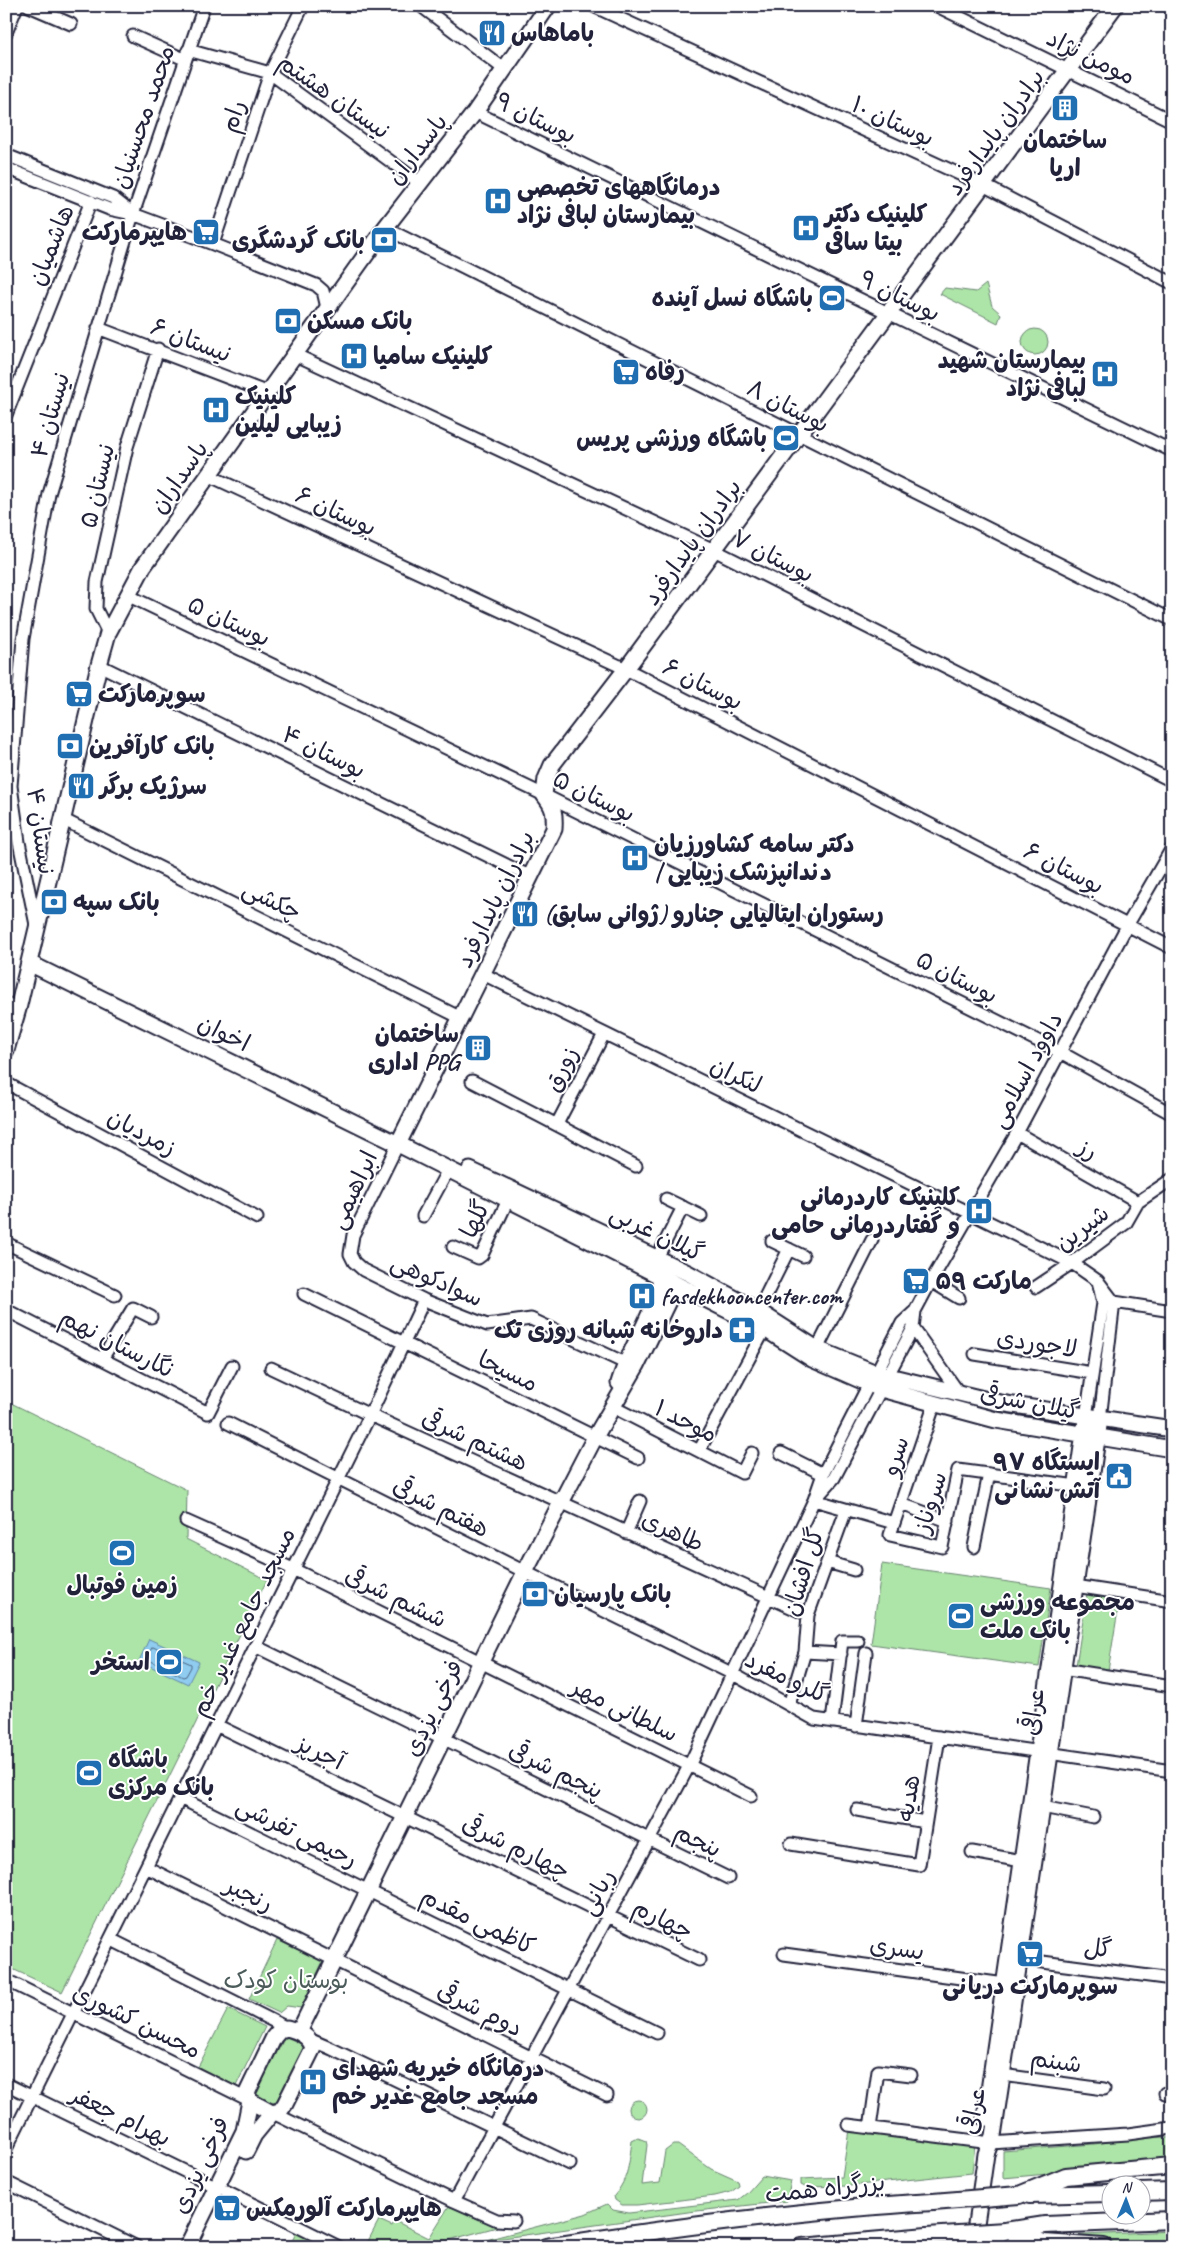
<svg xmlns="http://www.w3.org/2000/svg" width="1178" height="2253" font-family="Caveat,'Playpen Sans Arabic',sans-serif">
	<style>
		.green { fill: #ade4a7; stroke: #688371 }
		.water { fill: #8fccf0; stroke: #6388a8 }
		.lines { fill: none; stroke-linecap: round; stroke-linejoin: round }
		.shore { stroke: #4e6683; stroke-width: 1 }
		.minor-casing { stroke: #22223b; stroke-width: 15 }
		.major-casing { stroke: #22223b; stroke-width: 19 }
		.highway-casing { stroke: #22223b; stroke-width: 20 }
		.minor { stroke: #fff; stroke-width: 11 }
		.major { stroke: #fff; stroke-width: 15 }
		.highway { stroke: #fff; stroke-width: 16 }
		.major-bridge-casing { stroke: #22223b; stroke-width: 19; stroke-linecap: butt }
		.highway-bridge-casing { stroke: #22223b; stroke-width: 20; stroke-linecap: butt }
		.major-bridge { stroke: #fff; stroke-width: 15 }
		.highway-bridge { stroke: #fff; stroke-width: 16 }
		.labels { text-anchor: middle; stroke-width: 4; stroke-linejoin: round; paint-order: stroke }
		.poi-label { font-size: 24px; font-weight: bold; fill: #22223b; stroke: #fff; text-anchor: start }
		.street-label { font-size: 24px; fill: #22223b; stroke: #fff }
		.park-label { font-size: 24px; fill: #4c5c5b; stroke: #fff }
	</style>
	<rect width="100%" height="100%" fill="#fff"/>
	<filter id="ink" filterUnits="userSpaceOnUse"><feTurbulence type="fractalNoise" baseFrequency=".02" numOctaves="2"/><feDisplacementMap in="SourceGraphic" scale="10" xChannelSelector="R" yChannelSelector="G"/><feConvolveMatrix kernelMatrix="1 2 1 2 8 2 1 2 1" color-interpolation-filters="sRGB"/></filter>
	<g filter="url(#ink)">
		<!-- green -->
		<path class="green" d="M986,284L992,306L1001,314L998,323L940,294L945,288L976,292Z
			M1022 342a13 13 0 1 1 26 0a13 13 0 1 1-26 0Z
			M11,1403L187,1490L186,1539L267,1580L62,1992L6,1966V1415Z
			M882,1564L1051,1588L1039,1667L871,1644Z
			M1087,1593L1120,1598L1108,1671L1076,1666Z
			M277,1940L323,1961L301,2008L287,2006L279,2013L249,1999Z
			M228,2009L265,2027L236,2086L198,2067Z
			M287,2037L303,2045L304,2049L276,2102L272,2103L257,2096L256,2092L284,2039Z
			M629 2109a9 9 0 1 1 18 0a9 9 0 1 1-18 0Z
			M849,2129L975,2144L972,2173L849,2186L805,2187L801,2185V2179L842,2177Z
			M1172,2137V2159L1093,2170L1003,2178V2151L1094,2144L1140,2138Z
			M638,2138L646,2141L647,2145L642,2185L660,2183L665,2151L673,2145H678L711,2169L738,2181L739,2186L731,2192L715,2196L637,2205H622L615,2200L614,2196C629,2178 629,2162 632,2141Z
			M762,2176L791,2181L787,2201L688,2212L482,2241L585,2214L607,2204L613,2210L629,2213L738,2200L747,2193Z
			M449,2206L497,2227L423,2247H365L379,2220L392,2226L395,2221L429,2238Z
			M297,2231L330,2247H289Z
			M1172,2231V2246L1040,2237Z"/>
		<!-- water -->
		<path class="water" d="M149,1639L199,1662L188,1684L139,1661Z"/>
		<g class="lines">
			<!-- shore -->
			<path class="shore" d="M153,1647L191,1664V1667L186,1676L183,1677L147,1659V1656Z"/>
			<!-- minor casing -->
			<g class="minor-casing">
				<path id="minor" d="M29,6L71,24
					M421,6L504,69
					M593,6L983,185L1172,283
					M937,6L1172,121
					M6,33L17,6
					M133,36L184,59
					M188,50L270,73L420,183
					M475,112L1172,451
					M6,155L113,198L132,213
					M6,168L109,209L133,214L213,244L316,285L323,291L327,308
					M385,228L1172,620
					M213,244L270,73L303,6
					M98,328L268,393
					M296,355L714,550L1172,781
					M6,415L91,201
					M208,475L626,669L1172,948
					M127,595L544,795L1060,1052L1172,1114
					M108,633L96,609L97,582L127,447L158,349
					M99,665L531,877
					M64,820L461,1018
					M36,925L19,842L11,786L23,639L49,494L133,214L204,6
					M483,974L1072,1263L1098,1281
					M6,1003L18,1009
					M472,1081L636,1166
					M6,1083L257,1218
					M557,1124L604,1034
					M1017,1133L1138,1202
					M398,1144L353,1235L350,1254L354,1262L363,1270L424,1300L487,1325L531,1319L625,1363
					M666,1199L701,1216
					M423,1216L448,1170
					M772,1241L803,1256
					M6,1243L115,1295
					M453,1247L478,1258L482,1255L508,1200
					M657,1258L683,1207
					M931,1281L959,1298
					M1036,1287L1072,1263L1126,1223L1138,1202L1172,1179
					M304,1294L638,1458
					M1114,1302L1172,1311
					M6,1310L208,1413L232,1366
					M758,1311L789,1249
					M913,1328L959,1393
					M817,1349L872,1240
					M975,1354L1092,1373
					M102,1359L133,1308L151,1317
					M271,1368L370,1415L808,1615
					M876,1373L902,1323L915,1311
					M887,1377L913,1328L915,1311L931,1281L1017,1133L1128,924L1172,848
					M935,1403L890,1535L942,1547L958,1470L1077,1486
					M611,1406L742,1473L752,1453
					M1086,1417L1103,1303L1098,1281L1114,1302L1100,1419
					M228,1423L525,1572L733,1674L814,1719L1172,1771
					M699,1451L765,1329
					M781,1453L823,1474
					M817,1497L834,1478L881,1389
					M814,1500L894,1523
					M901,1504L948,1521
					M186,1521L293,1569L751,1796
					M626,1533L640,1501
					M974,1547L989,1474
					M827,1562L854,1570
					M1075,1586L1172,1601
					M255,1646L728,1878
					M805,1652L841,1654
					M1062,1669L1172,1686
					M789,1705L805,1652L808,1615L846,1510
					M832,1722L842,1641H858
					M216,1725L699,1960
					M856,1726L866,1653
					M180,1798L657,2033
					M1042,1807L1093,1817
					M857,1810L925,1822
					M791,1844L919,1865L939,1737
					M972,1852L1022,1861
					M146,1867L607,2095
					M110,1939L287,2028
					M784,1954L1005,1984
					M1012,1958L1172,1979
					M6,1980L249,2100
					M311,2040L332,2049L570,2164
					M1002,2075L1104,2089
					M6,2084L217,2187
					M1165,2093L1172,2094
					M273,2113L454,2201L497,2220L514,2221
					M848,2125L991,2143L1128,2134L1172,2128
					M870,2128L878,2071L911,2075
					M6,2149L370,1415L424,1300
					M6,2182L137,2247
					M226,2191L339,2247
					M454,2201L689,1766L814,1500L823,1474L869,1384"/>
			</g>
			<!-- major casing -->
			<g class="major-casing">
				<path id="major" d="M29,963L398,1144L765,1329L812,1359L881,1389L996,1420L1172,1449
					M6,1050L18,1009L99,665L108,633L143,567L385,228L475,112L548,6
					M398,1144L554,829C555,814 554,807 544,795L546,779L552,765L626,669L1115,6
					M470,1170L688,1273L758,1311L817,1349L876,1373L1000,1403L1172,1429
					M619,1383C628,1353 646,1327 656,1298C660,1288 659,1279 665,1269
					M287,2028C299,2031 310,2036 313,2048L285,2104L280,2111L272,2113L250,2101L247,2093L274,2037L280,2030Z
					M299,2032L525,1572L595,1437L637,1365L668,1301L673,1295L688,1290
					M985,2118L1085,1426
					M246,2151L254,2135L272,2113
					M973,2245L986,2154L993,2136L1100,1419
					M187,2247L244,2131L250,2101"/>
			</g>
			<!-- highway casing -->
			<g class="highway-casing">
				<path id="highway" d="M1140,2192L1172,2191
					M1019,2195L1066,2176L1172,2166
					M1029,2195L1110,2193
					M1005,2231L1045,2225L1172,2220
					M1009,2232L1044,2243L1104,2247
					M546,2247C674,2227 803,2210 933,2202
					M802,2247L927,2236"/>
			</g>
			<!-- minor -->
			<use href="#minor" class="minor"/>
			<!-- major -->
			<use href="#major" class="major"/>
			<!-- highway -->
			<use href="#highway" class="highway"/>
			<!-- major-bridge casing -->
			<g class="major-bridge-casing">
				<path id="major-bridge" d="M959,2247L991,2239L1004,2231"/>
			</g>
			<!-- highway-bridge casing -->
			<g class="highway-bridge-casing">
				<path id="highway-bridge" d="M933,2202L1019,2195
					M927,2236L1005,2231"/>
			</g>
			<!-- major-bridge -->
			<use href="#major-bridge" class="major-bridge"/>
			<!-- highway-bridge -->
			<use href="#highway-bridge" class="highway-bridge"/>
		</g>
	</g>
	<!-- icons -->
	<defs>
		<g id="restaurant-square" transform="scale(1.4375)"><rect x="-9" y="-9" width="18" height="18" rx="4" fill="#1f6fb2" stroke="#fff"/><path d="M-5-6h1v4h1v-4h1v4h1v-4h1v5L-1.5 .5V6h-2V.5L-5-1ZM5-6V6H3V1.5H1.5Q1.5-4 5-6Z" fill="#fff"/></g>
		<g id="building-square" transform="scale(1.4375)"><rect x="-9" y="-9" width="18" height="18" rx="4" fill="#1f6fb2" stroke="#fff"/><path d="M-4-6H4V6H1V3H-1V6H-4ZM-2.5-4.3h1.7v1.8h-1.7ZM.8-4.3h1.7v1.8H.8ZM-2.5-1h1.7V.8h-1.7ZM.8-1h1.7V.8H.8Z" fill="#fff"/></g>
		<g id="hospital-square" transform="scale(1.4375)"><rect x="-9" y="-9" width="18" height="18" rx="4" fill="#1f6fb2" stroke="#fff"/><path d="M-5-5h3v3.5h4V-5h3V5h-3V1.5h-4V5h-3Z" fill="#fff"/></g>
		<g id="supermarket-square" transform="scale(1.4375)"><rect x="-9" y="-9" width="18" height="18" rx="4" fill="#1f6fb2" stroke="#fff"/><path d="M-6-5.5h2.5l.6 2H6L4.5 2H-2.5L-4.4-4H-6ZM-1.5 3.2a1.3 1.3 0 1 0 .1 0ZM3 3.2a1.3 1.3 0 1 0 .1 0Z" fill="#fff"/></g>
		<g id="bank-square" transform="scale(1.4375)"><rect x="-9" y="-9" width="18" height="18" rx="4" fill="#1f6fb2" stroke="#fff"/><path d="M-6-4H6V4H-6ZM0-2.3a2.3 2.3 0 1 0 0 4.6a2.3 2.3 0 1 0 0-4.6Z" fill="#fff"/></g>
		<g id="stadium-square" transform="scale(1.4375)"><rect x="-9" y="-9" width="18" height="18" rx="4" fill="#1f6fb2" stroke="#fff"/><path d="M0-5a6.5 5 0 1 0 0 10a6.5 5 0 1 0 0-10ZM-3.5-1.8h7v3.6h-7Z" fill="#fff"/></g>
		<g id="pharmacy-square" transform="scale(1.4375)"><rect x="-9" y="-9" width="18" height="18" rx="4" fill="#1f6fb2" stroke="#fff"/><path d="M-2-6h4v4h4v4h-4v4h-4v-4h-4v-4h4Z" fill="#fff"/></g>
		<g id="civic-square" transform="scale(1.4375)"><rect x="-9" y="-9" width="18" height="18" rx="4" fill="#1f6fb2" stroke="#fff"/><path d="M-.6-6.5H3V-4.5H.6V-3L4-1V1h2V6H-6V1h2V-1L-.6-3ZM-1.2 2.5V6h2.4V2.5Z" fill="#fff"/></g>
	</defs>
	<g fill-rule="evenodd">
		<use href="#restaurant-square" x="492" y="33"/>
		<use href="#building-square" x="1065" y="108"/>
		<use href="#hospital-square" x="498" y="201"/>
		<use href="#hospital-square" x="806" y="228"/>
		<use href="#supermarket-square" x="206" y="232"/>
		<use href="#bank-square" x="384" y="240"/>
		<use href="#stadium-square" x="832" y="298"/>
		<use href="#bank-square" x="288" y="321"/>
		<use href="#hospital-square" x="354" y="356"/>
		<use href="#supermarket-square" x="626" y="372"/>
		<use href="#hospital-square" x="1105" y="374"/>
		<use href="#hospital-square" x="216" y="410"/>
		<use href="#stadium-square" x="786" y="438"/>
		<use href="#supermarket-square" x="79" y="694"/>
		<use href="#bank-square" x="70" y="746"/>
		<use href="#restaurant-square" x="81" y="786"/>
		<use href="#hospital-square" x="635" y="858"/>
		<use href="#bank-square" x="54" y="902"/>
		<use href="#restaurant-square" x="525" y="914"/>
		<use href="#building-square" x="478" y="1048"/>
		<use href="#hospital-square" x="979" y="1211"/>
		<use href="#supermarket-square" x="916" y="1281"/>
		<use href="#hospital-square" x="642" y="1296"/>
		<use href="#pharmacy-square" x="742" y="1330"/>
		<use href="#civic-square" x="1119" y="1476"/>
		<use href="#stadium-square" x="122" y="1553"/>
		<use href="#bank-square" x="535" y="1594"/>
		<use href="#stadium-square" x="961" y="1616"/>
		<use href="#stadium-square" x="169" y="1662"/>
		<use href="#stadium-square" x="89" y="1773"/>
		<use href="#supermarket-square" x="1030" y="1954"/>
		<use href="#hospital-square" x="313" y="2082"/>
		<use href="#supermarket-square" x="227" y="2208"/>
	</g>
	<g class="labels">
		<!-- poi labels -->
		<g class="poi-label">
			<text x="511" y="41">باماهاس</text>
			<text x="1065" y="148" text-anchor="middle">ساختمان<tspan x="1065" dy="28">اریا</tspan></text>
			<text x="517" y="195">درمانگاههای تخصصی<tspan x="517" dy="28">بیمارستان لبافی نژاد</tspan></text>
			<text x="825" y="222">کلینیک دکتر<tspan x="825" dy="28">بیتا ساقی</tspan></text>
			<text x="187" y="240" text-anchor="end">هایپرمارکت</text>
			<text x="365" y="248" text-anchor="end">بانک گردشگری</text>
			<text x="813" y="306" text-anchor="end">باشگاه نسل آینده</text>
			<text x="307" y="329">بانک مسکن</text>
			<text x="373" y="364">کلینیک سامیا</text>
			<text x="1086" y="368" text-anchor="end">بیمارستان شهید<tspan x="1086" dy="28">لبافی نژاد</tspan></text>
			<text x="645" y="380">رفاه</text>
			<text x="235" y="404">کلینیک<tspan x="235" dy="28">زیبایی لیلین</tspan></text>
			<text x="767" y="446" text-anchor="end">باشگاه ورزشی پریس</text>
			<text x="98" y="702">سوپرمارکت</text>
			<text x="89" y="754">بانک کارآفرین</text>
			<text x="100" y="794">سرژیک برگر</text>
			<text x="654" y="852">دکتر سامه کشاورزیان<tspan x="654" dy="28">| دندانپزشک زیبایی</tspan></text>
			<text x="73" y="910">بانک سپه</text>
			<text x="544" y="922">رستوران ایتالیایی جنارو (ژوانی سابق)</text>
			<text x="459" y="1042" text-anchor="end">ساختمان<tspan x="459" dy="28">اداری PPG</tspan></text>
			<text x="960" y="1205" text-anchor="end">کلینیک کاردرمانی<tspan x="960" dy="28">و گفتاردرمانی حامی</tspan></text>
			<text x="935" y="1289">مارکت ۵۹</text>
			<text x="661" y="1304">fasdekhooncenter.com</text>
			<text x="723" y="1338" text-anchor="end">داروخانه شبانه روزی تک</text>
			<text x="1100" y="1470" text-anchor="end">ایستگاه ۹۷<tspan x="1100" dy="28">آتش نشانی</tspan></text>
			<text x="122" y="1593" text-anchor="middle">زمین فوتبال</text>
			<text x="554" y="1602">بانک پارسیان</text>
			<text x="980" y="1610">مجموعه ورزشی<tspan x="980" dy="28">بانک ملت</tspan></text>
			<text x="150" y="1670" text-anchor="end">استخر</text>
			<text x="108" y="1767">باشگاه<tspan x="108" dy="28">بانک مرکزی</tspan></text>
			<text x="1030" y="1994" text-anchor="middle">سوپرمارکت دریانی</text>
			<text x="332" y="2076">درمانگاه خیریه شهدای<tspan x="332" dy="28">مسجد جامع غدیر خم</tspan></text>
			<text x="246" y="2216">هایپرمارکت آلورمکس</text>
		</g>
		<!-- street labels -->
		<g class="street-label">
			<text transform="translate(1091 57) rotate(26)" y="8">مومن نژاد</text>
			<text transform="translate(334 96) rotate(35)" y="8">نیستان هشتم</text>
			<text transform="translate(233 116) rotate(-71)" y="8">رام</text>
			<text transform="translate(143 117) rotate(-71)" y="8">محمد محسنیان</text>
			<text transform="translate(536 118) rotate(26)" y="8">بوستان ۹</text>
			<text transform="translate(893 121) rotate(25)" y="8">بوستان ۱۰</text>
			<text transform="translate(995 132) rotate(-54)" y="8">برادران پایدارفرد</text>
			<text transform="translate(417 149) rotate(-52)" y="8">پاسداران</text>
			<text transform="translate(51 245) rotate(-68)" y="8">هاشمیان</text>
			<text transform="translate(900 296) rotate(26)" y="8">بوستان ۹</text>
			<text transform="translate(191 340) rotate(21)" y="8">نیستان ۶</text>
			<text transform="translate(788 406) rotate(27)" y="8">بوستان ۸</text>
			<text transform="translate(50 415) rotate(-74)" y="8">نیستان ۴</text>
			<text transform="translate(179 477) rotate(-55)" y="8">پاسداران</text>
			<text transform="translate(97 486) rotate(-77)" y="8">نیستان ۵</text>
			<text transform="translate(336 511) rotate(25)" y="8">بوستان ۶</text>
			<text transform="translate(692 542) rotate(-54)" y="8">برادران پایدارفرد</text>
			<text transform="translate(773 556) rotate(27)" y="8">بوستان ۷</text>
			<text transform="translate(229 621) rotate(25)" y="8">بوستان ۵</text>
			<text transform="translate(703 684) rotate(27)" y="8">بوستان ۶</text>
			<text transform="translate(324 752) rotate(26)" y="8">بوستان ۴</text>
			<text transform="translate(594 796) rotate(26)" y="8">بوستان ۵</text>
			<text transform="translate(41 831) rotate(82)" y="8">نیستان ۴</text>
			<text transform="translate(1064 868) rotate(27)" y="8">بوستان ۶</text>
			<text transform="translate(495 899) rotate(-64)" y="8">برادران پایدارفرد</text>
			<text transform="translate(272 900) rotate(26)" y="8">چکشی</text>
			<text transform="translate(957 977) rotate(27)" y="8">بوستان ۵</text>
			<text transform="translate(224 1033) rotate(26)" y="8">اخوان</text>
			<text transform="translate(561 1069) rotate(-63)" y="8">زورق</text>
			<text transform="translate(1026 1070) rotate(-62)" y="8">داوود اسلامی</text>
			<text transform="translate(736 1075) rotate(26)" y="8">لنکران</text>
			<text transform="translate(142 1132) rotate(28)" y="8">زمردیان</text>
			<text transform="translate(1088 1149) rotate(30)" y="8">رز</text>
			<text transform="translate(353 1190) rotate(-65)" y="8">ابراهیمی</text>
			<text transform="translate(475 1219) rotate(-64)" y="8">گلها</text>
			<text transform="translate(1082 1228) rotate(-37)" y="8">شیرین</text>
			<text transform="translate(657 1233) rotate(26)" y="8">گیلان غربی</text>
			<text transform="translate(437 1280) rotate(24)" y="8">سوادکوهی</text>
			<text transform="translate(117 1343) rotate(27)" y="8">نگارستان نهم</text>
			<text transform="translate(1037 1343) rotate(9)" y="8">لاجوردی</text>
			<text transform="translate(508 1371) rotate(26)" y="8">مسیحا</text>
			<text transform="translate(1030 1402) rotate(11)" y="8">گیلان شرقی</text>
			<text transform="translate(686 1421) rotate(27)" y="8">موحد ۱</text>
			<text transform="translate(475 1440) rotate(25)" y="8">هشتم شرقی</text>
			<text transform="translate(895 1456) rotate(-71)" y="8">سرو</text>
			<text transform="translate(930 1502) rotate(-73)" y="8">سروناز</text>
			<text transform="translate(441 1507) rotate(27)" y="8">هفتم شرقی</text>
			<text transform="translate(673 1531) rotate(25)" y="8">طاهری</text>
			<text transform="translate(803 1572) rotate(-73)" y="8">گل افشان</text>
			<text transform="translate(396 1597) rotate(26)" y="8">ششم شرقی</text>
			<text transform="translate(243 1622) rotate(-64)" y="8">مسجد جامع غدیر خم</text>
			<text transform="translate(787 1677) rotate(26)" y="8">گلرو مفرد</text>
			<text transform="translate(433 1708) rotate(-64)" y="8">فرخی یزدی</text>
			<text transform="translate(625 1710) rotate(26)" y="8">سلطانی مهر</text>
			<text transform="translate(1033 1712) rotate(-82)" y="8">عراقی</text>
			<text transform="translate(320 1752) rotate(26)" y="8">آجرپز</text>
			<text transform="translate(556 1770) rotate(26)" y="8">پنجم شرقی</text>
			<text transform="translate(908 1798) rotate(-81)" y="8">هدیه</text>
			<text transform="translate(297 1832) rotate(26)" y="8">رحیمی تفرشی</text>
			<text transform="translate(698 1840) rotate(26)" y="8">پنجم</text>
			<text transform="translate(516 1847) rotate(26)" y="8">چهارم شرقی</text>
			<text transform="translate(597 1892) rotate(-62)" y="8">ربانی</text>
			<text transform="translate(249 1894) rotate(26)" y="8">رنجبر</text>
			<text transform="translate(663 1919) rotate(26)" y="8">چهارم</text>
			<text transform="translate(478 1921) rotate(26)" y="8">کاظمی مقدم</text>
			<text transform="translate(897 1948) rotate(8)" y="8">یسری</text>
			<text transform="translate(1098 1948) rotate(7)" y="8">گل</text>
			<text transform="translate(480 2009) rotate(27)" y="8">دوم شرقی</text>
			<text transform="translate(137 2021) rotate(26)" y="8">محسن کشوری</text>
			<text transform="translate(1056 2061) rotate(8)" y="8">شبنم</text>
			<text transform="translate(973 2111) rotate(-79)" y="8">عراقی</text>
			<text transform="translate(121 2116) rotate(26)" y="8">بهرام جعفر</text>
			<text transform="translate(200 2165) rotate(-65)" y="8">فرخی یزدی</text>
			<text transform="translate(825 2188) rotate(-6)" y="8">بزرگراه همت</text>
		</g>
		<!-- park labels -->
		<g class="park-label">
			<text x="286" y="1988">بوستان کودک</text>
		</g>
	</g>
	<!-- margin -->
	<rect width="1178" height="2253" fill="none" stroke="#fff" stroke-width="25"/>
	<rect x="12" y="12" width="1153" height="2228" fill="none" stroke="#22223b" stroke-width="2" filter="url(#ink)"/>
	<!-- north arrow -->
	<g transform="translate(1126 2200) rotate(1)"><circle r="24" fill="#ffffff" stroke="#a7a7b1"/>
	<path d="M0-4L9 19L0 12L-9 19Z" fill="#1f6fb2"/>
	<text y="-8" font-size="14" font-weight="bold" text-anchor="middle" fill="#22223b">N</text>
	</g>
</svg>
